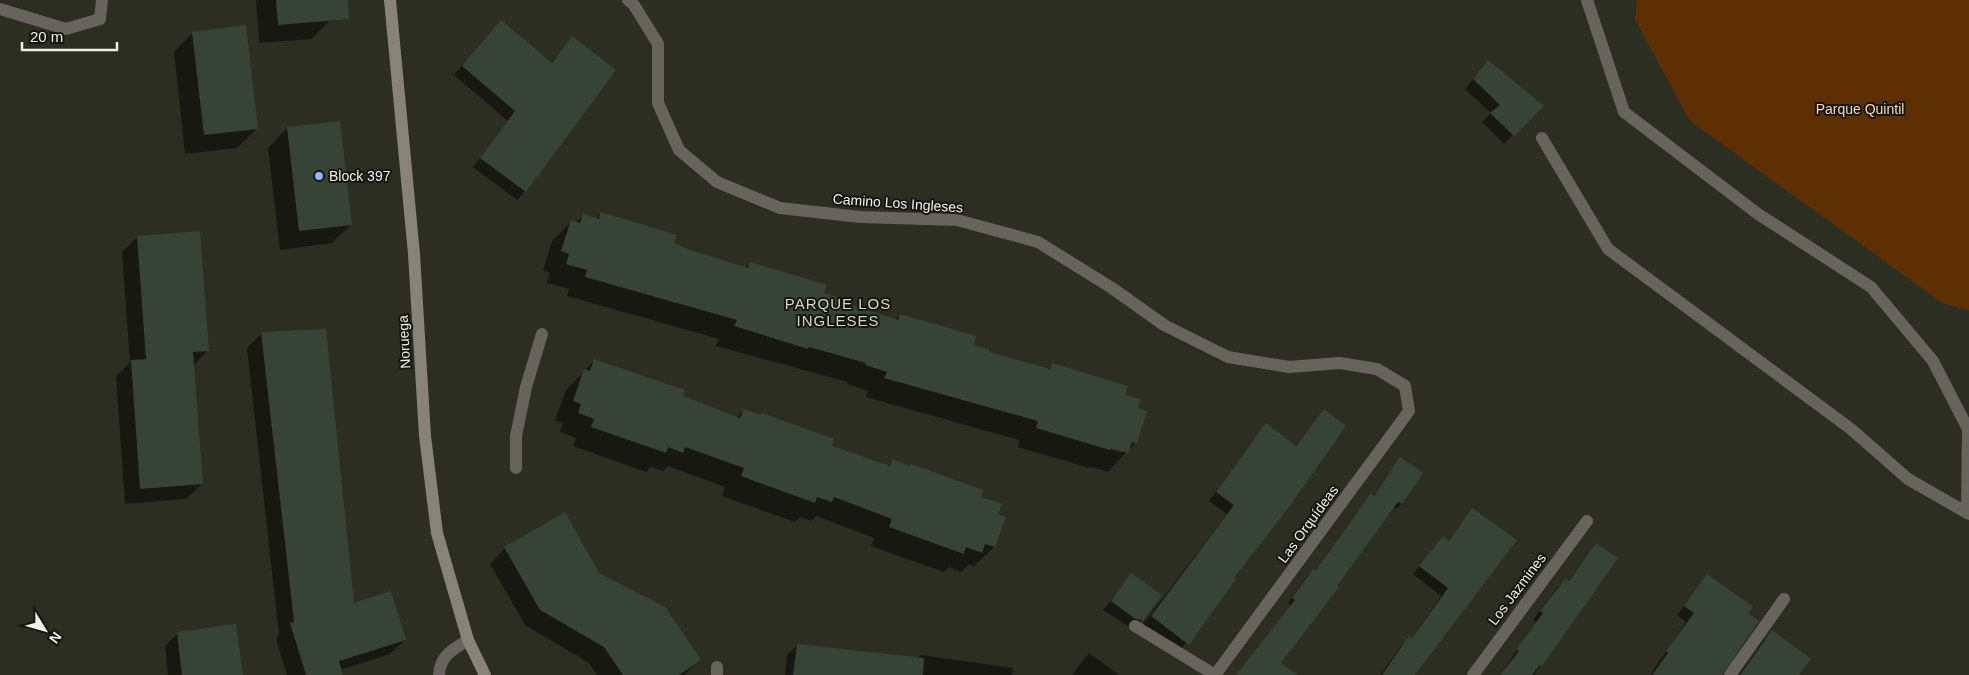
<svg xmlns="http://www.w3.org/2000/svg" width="1969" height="675" font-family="Arial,sans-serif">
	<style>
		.green { fill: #5d2f03 }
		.shadow { fill: #0007; fill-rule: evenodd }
		.building { fill: #384338 }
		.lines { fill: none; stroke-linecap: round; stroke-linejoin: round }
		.service { stroke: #67645e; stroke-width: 12 }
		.minor { stroke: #67645e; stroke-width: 12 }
		.secondary { stroke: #878379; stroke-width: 12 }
		.poi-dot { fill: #93b7fd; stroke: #151610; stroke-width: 2 }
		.labels { text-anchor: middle; stroke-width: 4; stroke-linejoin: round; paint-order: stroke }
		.park-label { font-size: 14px; fill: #ffd5b8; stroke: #151610 }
		.poi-label { font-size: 14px; fill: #eff1e8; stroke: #151610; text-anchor: start }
		.street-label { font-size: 14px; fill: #eff1e8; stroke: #151610 }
		.neighbourhood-label { font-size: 15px; letter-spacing: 1px; fill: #d4d7c7; stroke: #151610 }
	</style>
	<rect width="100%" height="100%" fill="#2c2e21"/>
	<!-- green -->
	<path class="green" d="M1637,0H1969V311L1942,303L1690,121L1635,20Z"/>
	<!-- shadow -->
	<path class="shadow" d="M256,0H329L330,20L311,39L259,43Z
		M501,22L550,64L572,38L525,191L517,200L473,167L508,121L454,75Z
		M193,33L256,129L237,148L185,154L174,52Z
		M1488,62L1542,106L1504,144L1482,122L1491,113L1465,89Z
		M287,128L351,224L332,243L280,250L268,148Z
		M601,214L690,251L745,268L751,263L838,302L895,320L900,315L988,353L1047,370L1052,365L1123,395L1137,409L1136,442L1108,472L1091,467L1089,468L1018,447L1019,440L866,397L868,391L847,384L848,382L716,346L719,339L567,296L569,289L547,283L550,273L543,270L552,241L571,222L575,223L584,215L596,219ZM1105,445L1122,450V453L1104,447Z
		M137,237L208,350L193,366L202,484L186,499L125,504L116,377L130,362L122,252Z
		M262,333L353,605L405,640L390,654L340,670L341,675H287L276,639L279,635L247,348Z
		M594,361L736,418L744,410L830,447L887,467L893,461L979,497L997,514L1004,517L994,547L974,566L969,564L961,572L949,567L944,572L871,546L874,538L816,516L812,521L800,517L795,522L722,496L725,487L668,466L663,471L651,467L646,472L573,446L576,438L560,432L563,423L555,420L566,390Z
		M1324,411L1232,578L1234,579L1179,652L1143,624L1227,514L1209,501L1266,424L1295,446Z
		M1400,459L1422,473L1401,504L1396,509L1393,507L1272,675H1238L1291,606L1288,603L1308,575L1315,571L1366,500L1371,495L1373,496Z
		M1473,510L1515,540L1415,675H1380L1402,645L1411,639L1441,596L1413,574L1436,545L1443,537L1448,542Z
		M1596,545L1616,559L1534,675H1500L1536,622L1533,620L1557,588L1566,580L1568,581Z
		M505,548L598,574L699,660L684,675H597L589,663L525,625L490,564Z
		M1132,575L1142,621L1133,629L1103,610Z
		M1707,576L1747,614L1721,675H1650L1686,622L1677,615Z
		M1772,632L1798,675H1739L1764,640Z
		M177,634L242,675H168L165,646Z
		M797,645L918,658L921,655L1013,668L1012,675H785L787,655Z
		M1089,653L1119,675H1072Z"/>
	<!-- building -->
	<path class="building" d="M276,0H348L349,19L278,25Z
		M501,20L552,63L572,36L616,70L526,192L480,158L515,111L462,66Z
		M246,25L258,129L204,135L192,32Z
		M1488,60L1544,106L1514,136L1490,113L1500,105L1473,79Z
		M340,121L352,225L299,231L287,127Z
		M601,212L677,235L674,243L690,250L748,268L750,262L827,285L824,293L840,298L839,301L898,320L900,314L976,336L974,345L990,350L989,352L1050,369L1052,363L1128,386L1125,395L1141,399L1138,408L1147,411L1137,443L1132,442L1128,453L1110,448V450L1036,428L1038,421L884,378L887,372L865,365L866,363L809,347L808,349L734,326L737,320L585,277L587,270L566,264L569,254L561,251L571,220L580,223L583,214L599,219Z
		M200,231L209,351L193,352L203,484L140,489L131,360L146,359L137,236Z
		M326,329L354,603L391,591L406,640L339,661L343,675H306L290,623L294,622L261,332Z
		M594,359L685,390L683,396L740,418L744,409L761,415L762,413L834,439L832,446L890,466L892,459L910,466L911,464L983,490L981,497L1002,504L998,514L1006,517L995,547L985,544L982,553L966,547L964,554L889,527L892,519L834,497L832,502L817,497L815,503L741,476L744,468L685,447L683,453L668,447L666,453L591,427L594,419L578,413L581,404L573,401L584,369L590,371Z
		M1324,409L1346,426L1292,503L1234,578L1236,579L1189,645L1151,616L1234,505L1216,492L1266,423L1296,446Z
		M1400,457L1423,473L1402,504L1398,502L1337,586L1339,587L1281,663L1298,675H1236L1295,600L1292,598L1313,569L1316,570L1371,493L1374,496Z
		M1472,508L1517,540L1415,675H1382L1409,636L1412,638L1448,588L1419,566L1443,536L1449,541Z
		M565,512L599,573L665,607L701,660L679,675H623L604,647L540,610L504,547Z
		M1596,543L1618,558L1542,666L1540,665L1532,675H1500L1519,651L1517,649L1543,613L1540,611L1566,578L1569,581Z
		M1131,573L1162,595L1143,621L1134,618L1111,601Z
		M1707,574L1753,607L1748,613L1759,621L1722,675H1652L1668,653L1666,651L1694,613L1684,606Z
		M236,624L243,675H182L177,632Z
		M1772,630L1811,659L1799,675H1740Z
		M797,644L924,658L923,675H793Z"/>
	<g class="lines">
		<!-- service -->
		<path class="service" d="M1587,0L1624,112L1758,214L1871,287L1933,361L1968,429L1967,511
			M0,9L66,29L100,19L102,0
			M1542,138L1608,249L1851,429L1908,479L1969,514
			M717,667V675"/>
		<!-- minor -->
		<path class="minor" d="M628,0L634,5L658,44V103L679,150L717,182L780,208L860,217L957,220L1038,242L1112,288L1164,325L1228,357L1289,367L1340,363L1377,369L1405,386L1409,411L1215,675
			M516,468V436L526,387L542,334
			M1135,626L1215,675
			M439,675C440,656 453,649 468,640
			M1473,675L1587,521
			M1730,675L1784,599"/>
		<!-- secondary -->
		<path class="secondary" d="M390,0L414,254L425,436L437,533L468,640L485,675"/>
	</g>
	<!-- markers -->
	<circle class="poi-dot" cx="319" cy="176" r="5"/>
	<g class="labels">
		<!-- park labels -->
		<g class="park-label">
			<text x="1860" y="114">Parque Quintil</text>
		</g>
		<!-- poi labels -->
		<g class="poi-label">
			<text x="329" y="181">Block 397</text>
		</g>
		<!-- street labels -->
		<g class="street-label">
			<text transform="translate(898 203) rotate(4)" y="5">Camino Los Ingleses</text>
			<text transform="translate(404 342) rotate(-93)" y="5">Noruega</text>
			<text transform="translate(1308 524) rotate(-54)" y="5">Las Orquídeas</text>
			<text transform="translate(1517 589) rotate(-53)" y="5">Los Jazmines</text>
		</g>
		<!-- neighbourhood labels -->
		<g class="neighbourhood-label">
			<text x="838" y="309">PARQUE LOS<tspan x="838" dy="17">INGLESES</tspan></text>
		</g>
	</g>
	<!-- north arrow -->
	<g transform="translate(45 630) rotate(127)" stroke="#151610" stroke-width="4" paint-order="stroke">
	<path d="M0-4L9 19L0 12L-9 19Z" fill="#eff1e8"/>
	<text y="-8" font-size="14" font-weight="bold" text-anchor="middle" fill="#eff1e8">N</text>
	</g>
	<!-- scale -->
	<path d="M22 42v8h95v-8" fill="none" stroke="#eff1e8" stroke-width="2.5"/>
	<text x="30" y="42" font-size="15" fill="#eff1e8" stroke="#151610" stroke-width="4" paint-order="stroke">20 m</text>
</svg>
